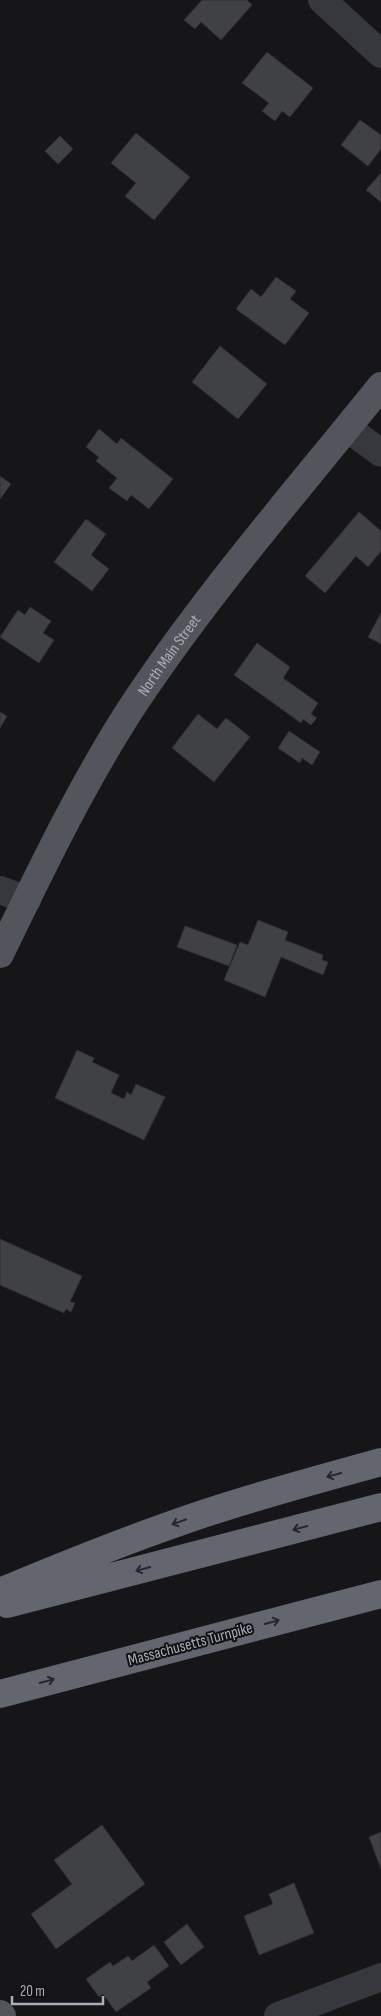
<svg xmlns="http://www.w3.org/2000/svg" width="381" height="2016" font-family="'Sofia Sans Condensed',sans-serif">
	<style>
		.building { fill: #404145; stroke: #303034 }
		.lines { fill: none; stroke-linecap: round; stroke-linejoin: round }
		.minor { stroke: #37383d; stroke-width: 28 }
		.major { stroke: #53555c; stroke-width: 28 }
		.highway { stroke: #63666e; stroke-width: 28 }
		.oneway { stroke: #26262a }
		.labels { text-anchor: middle; stroke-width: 4; stroke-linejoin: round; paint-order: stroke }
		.street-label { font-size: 16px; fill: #a8adb8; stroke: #111113 }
	</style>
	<rect width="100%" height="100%" fill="#161618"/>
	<!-- building -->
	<path class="building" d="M202,0H247L252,5L221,40L201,22L195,29L184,20Z
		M267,52L313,88L290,117L282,111L275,121L262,111L269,103L242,83Z
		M360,120L381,135V149L368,166L341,145Z
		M136,133L190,177L154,220L125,196L136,183L111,163Z
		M60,136L73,149L58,164L45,151Z
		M381,173V202L366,190Z
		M276,277L296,291L290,299L309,313L285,345L236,309L251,289L261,297Z
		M220,346L267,384L238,419L192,382Z
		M99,429L117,444L121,438L173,479L149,509L131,495L127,501L109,488L117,478L96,461L99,457L86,447Z
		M0,476L11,484L0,499Z
		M359,512L381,531V551L368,567L356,556L325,593L305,576Z
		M86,519L106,534L91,555L109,569L92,591L54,562Z
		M30,607L51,621L43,633L54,640L39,663L0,637L18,610L25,615Z
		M381,613V644L368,637Z
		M257,643L290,667L283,678L318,703L311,714L317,718L311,725L303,719L301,723L234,675Z
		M0,712L7,716L0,728Z
		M198,714L217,729L226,718L250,737L214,782L172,748Z
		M289,731L320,752L312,765L302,758L300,763L278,748Z
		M258,920L288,932L285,940L323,955L322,960L328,962L323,975L281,957L265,997L224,980L240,942L248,945Z
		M185,926L237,945L229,966L177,947Z
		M77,1050L94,1058L92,1062L119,1075L111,1093L124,1099L127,1092L131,1095L136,1084L165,1097L144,1140L55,1098Z
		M0,1239L82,1276L70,1302L75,1303L71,1312L66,1309L64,1313L0,1285Z
		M102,1825L145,1884L56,1949L31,1914L72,1884L54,1860Z
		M381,1832V1869L369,1837Z
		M294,1883L314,1933L259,1955L244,1916L273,1904L269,1894Z
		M187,1924L204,1947L181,1965L164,1942Z
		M154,1945L169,1966L147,1982L151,1988L116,2012L103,1994L99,1997L86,1979L110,1962L113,1966L128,1956L132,1961Z"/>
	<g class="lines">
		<!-- minor -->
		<path class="minor" d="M322,0L381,54
			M347,428L381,453
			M0,890L27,900
			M278,2016L381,1977"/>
		<!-- major -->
		<g class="major">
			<path id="s1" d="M0,954C40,872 79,790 128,713C203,598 295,493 381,386"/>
			<path d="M0,2014L2,2016"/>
		</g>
		<!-- highway -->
		<path class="highway" d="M0,1592C62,1566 124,1541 188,1519C251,1497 316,1480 381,1462
			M7,1604L381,1507
			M0,1694L381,1594"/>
	</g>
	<!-- one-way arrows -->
	<defs><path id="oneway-shaft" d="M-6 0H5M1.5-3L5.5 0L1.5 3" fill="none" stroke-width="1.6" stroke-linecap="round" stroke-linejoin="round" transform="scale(1.25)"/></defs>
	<g class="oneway">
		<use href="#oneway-shaft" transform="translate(334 1475) rotate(165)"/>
		<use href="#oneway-shaft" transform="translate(179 1522) rotate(160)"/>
		<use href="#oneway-shaft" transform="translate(300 1528) rotate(165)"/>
		<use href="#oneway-shaft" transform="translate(143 1569) rotate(165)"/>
		<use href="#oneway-shaft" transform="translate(272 1622) rotate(-15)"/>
		<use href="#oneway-shaft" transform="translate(47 1681) rotate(-15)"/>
	</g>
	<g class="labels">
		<!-- street labels -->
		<g class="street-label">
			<text dy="6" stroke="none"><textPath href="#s1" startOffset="344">North Main Street</textPath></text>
			<text transform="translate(190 1643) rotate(-15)" y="6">Massachusetts Turnpike</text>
		</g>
	</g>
	<!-- scale -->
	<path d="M12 1996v8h91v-8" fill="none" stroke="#a8adb8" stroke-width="2.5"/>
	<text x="20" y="1996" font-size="15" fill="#a8adb8" stroke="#111113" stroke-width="4" paint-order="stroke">20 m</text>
</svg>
